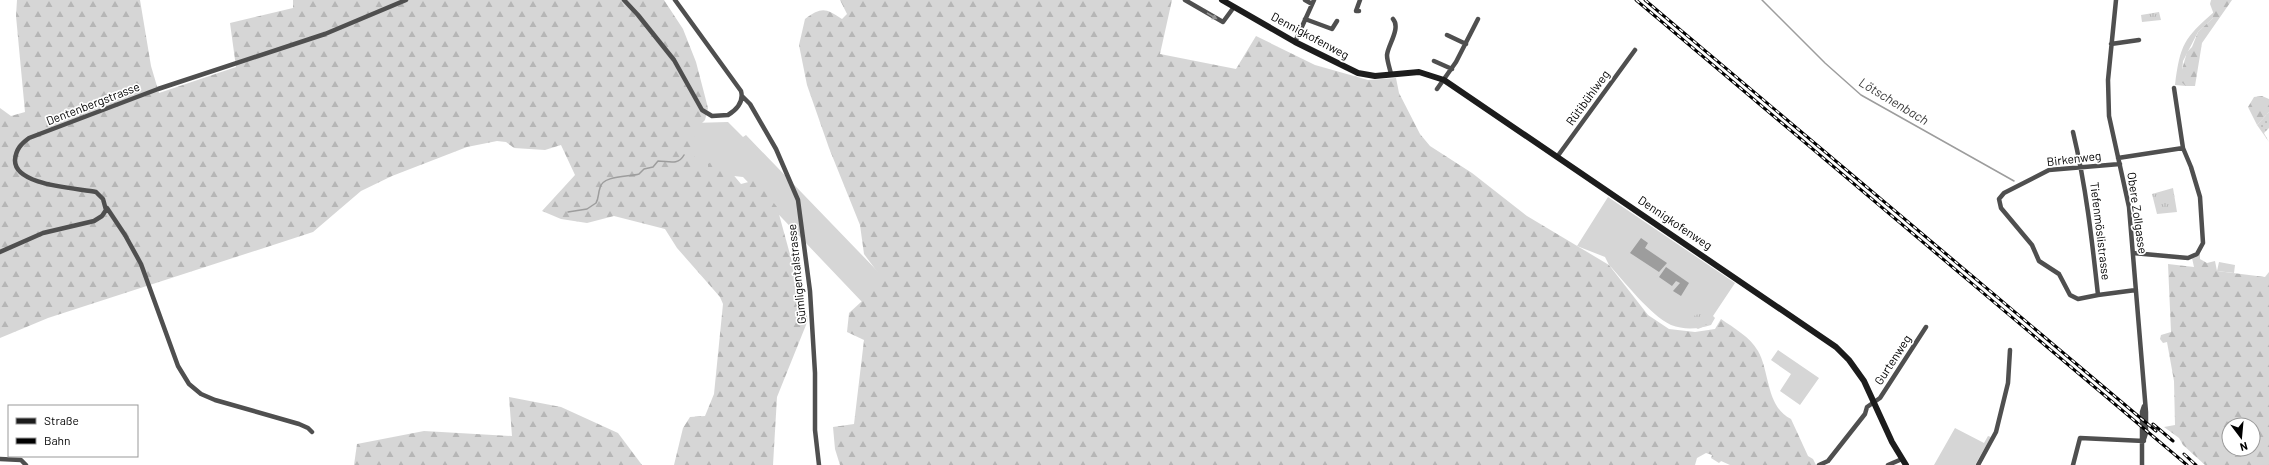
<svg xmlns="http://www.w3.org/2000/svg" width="2269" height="465" font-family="Barlow,sans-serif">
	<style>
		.grass { fill: #d6d6d6 }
		.forest { fill: url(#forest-firs); fill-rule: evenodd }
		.park { fill: url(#park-tufts) }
		.garden { fill: url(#garden-dots) }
		.water { fill: #9d9d9d }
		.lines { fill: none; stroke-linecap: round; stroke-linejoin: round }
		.stream { stroke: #9d9d9d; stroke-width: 1.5 }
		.street { stroke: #4f4f4f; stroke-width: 4.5 }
		.secondary { stroke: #1c1c1c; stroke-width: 6 }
		.rail-casing { stroke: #000; stroke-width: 3 }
		.rail { stroke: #fff; stroke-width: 1.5; stroke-dasharray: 4.5; stroke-linecap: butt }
		.oneway { fill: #959595 }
		.labels { text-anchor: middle; stroke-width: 3.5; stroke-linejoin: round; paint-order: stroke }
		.street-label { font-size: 12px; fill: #000; stroke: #fff }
		.water-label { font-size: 13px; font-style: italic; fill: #3e3e3e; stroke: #fff }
	</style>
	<defs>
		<pattern id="forest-firs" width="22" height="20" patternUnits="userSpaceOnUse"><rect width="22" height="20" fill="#d6d6d6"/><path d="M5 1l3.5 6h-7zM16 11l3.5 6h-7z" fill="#b6b6b6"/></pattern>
		<pattern id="park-tufts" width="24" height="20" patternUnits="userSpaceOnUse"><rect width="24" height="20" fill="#d6d6d6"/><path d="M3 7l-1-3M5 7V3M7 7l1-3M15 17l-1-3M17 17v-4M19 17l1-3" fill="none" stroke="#b6b6b6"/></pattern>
		<pattern id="garden-dots" width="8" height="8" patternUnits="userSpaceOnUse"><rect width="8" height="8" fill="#d6d6d6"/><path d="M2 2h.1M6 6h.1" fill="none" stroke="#b6b6b6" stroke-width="1.8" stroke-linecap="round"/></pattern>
	</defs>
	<rect width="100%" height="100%" fill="#fff"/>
	<!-- grass -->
	<path class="grass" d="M2214,12L2213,18L2198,32L2183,61L2182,72L2186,86L2175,85C2180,45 2184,38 2214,12Z
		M728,122L743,137L746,135L887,281L863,303L743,177L688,171L692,123Z
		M1608,197L1735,283L1713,316L1715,318L1711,325C1698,329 1684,330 1671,325C1650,315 1625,282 1609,265L1605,257L1577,246Z
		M2219,262L2235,265L2234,273L2217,271Z
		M1778,350L1819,378L1800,405L1780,391L1791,374L1771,360Z
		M1955,428L1984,443L1988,436L1991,437L1975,465H1934Z"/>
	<!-- forest -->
	<path class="forest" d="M17,0H140L151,66L159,93L236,67L230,23L293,8V0H664L683,29L696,62L708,108L705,120L694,131L695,157L700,158L701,168H708V164L715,159L721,160L741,184L756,180L777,207L808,320L777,397L773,465H674L683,428L690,417L705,416L714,394L723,304L720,297L677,248L665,229L614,216L587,223L561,219L542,211L575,175L561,145L545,150L514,148L506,142L497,141L467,147L392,176L361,191L313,232L48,318L0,338V108L11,116L25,112L16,16Z
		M840,0H1172L1160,54L1236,69L1256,36L1315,65L1368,80L1396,78L1399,93L1420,134L1430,146L1472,173L1527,216L1609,265L1648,315L1669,329L1695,332L1715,329L1721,319C1734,328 1750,337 1758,351C1770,372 1766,407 1791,419L1808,456L1813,459L1816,465H1730L1721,461L1719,463L1711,458L1712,455L1706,453L1697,458L1695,465H840L835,449L833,427L854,424L864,340L847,332L849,313L884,281L864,254L860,225L829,148L807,85L799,45L805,19C822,7 825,8 842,19L847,14Z
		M2211,0H2232L2202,43L2195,86H2186L2179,80L2187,52L2192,47L2198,32L2213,18V12L2210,4Z
		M2262,96L2269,99V112L2257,125L2248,107L2254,97Z
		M2200,251V259L2207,263L2215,261L2217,271L2265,277L2269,272V465H2205L2183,445L2179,438L2164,427L2175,425L2174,381L2167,342L2163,343L2160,339L2161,335L2171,332L2168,264L2194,267L2192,258ZM2229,425H2253V449H2229Z
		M509,397L561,407L618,433L642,465H354L357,444L424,431L512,436Z"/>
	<!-- park -->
	<path class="park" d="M2159,12L2161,20L2142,22L2141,15Z
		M2173,188L2177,212L2157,214L2152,194Z
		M1704,313L1713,318L1705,326L1698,329L1694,327L1692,320L1695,315Z"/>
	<!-- garden -->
	<path class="garden" d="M2269,112V128L2264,133L2269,142L2257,125Z"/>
	<!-- water -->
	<path class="water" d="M1641,238L1648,243L1645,248L1667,263L1659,272L1630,253Z
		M1666,267L1689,283L1681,296L1673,291L1680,283L1676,281L1672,286L1659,277Z"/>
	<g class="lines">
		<!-- stream -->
		<path class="stream" d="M1762,0L1825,63L1861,95L2014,181
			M568,212L587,209L596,203C599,198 598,193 600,188C602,175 630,177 639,174L644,169L653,167L658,161C668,161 678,166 684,155"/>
		<!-- street -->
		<path class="street" d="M624,0L638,15L674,60L702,110L712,116L728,115C736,110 744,102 741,91L675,0
			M1185,0L1223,22L1234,7
			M1305,0L1312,4
			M2116,0L2108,80L2109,116L2129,207L2146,412V433L2144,439
			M1359,11H1356L1360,0
			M1305,19L1332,29L1337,21
			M1447,35L1466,44
			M1295,42L1314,0
			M2111,44L2139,40
			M1434,61L1452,69
			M1391,74C1390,69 1387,61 1387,55C1388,45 1401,28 1393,19
			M1437,89L1456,62L1478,19
			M742,96L750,104L776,149L798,200L810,291L815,373V430L819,465
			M2073,132C2086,186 2092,240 2098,295L2136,290
			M1557,157L1635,50
			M2118,158L2183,148
			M107,208L125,235L141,264L178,366L189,384L201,394L215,400L299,424L308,428L312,432
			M0,252L43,233L94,221L102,216L106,210L103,199L96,192C77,188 14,186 15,160C16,149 21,144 29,138L158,89L325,34L406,0
			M2133,253L2188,258L2197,254L2203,243L2200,197L2191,167L2183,148L2174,88
			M2098,295L2078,299L2070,295L2059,274L2039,261L2032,245L2001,208L1999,199L2004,193L2049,170L2120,164
			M0,459L21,460L26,465
			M1819,465L1828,461L1865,414L1867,407L1880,398L1926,327
			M1888,465L1902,459
			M1978,465L1996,432L2008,383L2010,350
			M2073,465L2080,438L2144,441
			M2142,465V412L2144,406"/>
		<!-- secondary -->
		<path class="secondary" d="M1222,0L1295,42L1358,73L1375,76L1419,72L1444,80L1836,347L1849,360L1864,381L1892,442L1906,465"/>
		<!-- rail casing -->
		<g class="rail-casing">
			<path id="rail" d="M1636,0L2187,465
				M1645,0L2156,431
				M2153,424L2173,441
				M2184,454L2196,465"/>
		</g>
		<!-- rail -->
		<use href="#rail" class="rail"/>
	</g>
	<!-- one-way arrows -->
	<defs><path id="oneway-solid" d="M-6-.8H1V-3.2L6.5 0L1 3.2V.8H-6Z"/></defs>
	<use class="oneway" href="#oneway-solid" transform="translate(1212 16) rotate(31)"/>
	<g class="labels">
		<!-- street labels -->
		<g class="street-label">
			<text transform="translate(1310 36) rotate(28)" y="4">Dennigkofenweg</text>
			<text transform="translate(1588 98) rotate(-54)" y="4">Rütibühlweg</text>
			<text transform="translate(93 104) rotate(-21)" y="4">Dentenbergstrasse</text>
			<text transform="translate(2074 159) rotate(-7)" y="4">Birkenweg</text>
			<text transform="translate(2137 213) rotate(82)" y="4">Obere Zollgasse</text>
			<text transform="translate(1675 223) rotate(34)" y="4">Dennigkofenweg</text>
			<text transform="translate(2100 231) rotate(83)" y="4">Tiefenmöslistrasse</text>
			<text transform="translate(797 274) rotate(-96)" y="4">Gümligentalstrasse</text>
			<text transform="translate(1893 360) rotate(-57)" y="4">Gurtenweg</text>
		</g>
		<!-- water labels -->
		<g class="water-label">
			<text transform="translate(1894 101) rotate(31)" y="5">Lötschenbach</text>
		</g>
	</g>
	<!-- legend -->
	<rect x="8" y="405" width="130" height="52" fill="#ffffff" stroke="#999999"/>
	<rect x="16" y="418" width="20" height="6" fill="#1c1c1c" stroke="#999999"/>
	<text x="44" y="425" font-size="12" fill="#000000">Straße</text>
	<rect x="16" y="438" width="20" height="6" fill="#000000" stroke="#999999"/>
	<text x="44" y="445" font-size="12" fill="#000000">Bahn</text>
	<!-- north arrow -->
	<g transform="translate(2241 437) rotate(164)"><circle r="19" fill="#ffffff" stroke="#999999"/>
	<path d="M0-3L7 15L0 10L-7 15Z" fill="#000000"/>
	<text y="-6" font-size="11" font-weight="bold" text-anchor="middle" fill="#000000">N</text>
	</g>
</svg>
